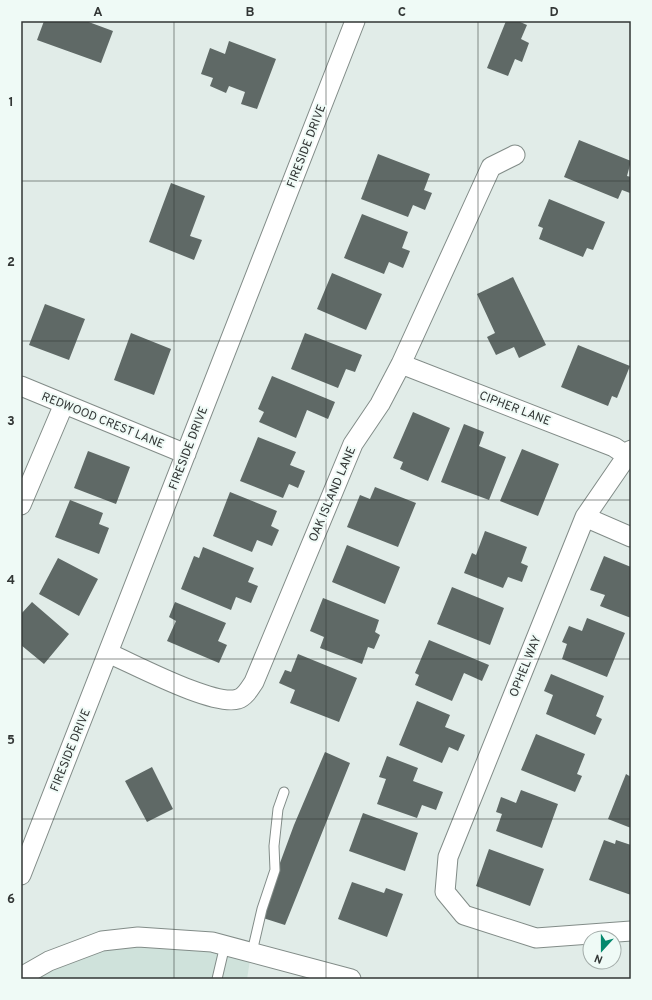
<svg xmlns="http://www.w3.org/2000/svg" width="652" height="1000" font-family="Overpass,sans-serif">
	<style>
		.built { fill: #cfe2db }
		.building { fill: #5f6966 }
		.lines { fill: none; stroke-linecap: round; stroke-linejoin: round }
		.service-casing { stroke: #828c88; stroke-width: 11 }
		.minor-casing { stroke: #828c88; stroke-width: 21 }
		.service { stroke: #fff; stroke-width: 9 }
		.minor { stroke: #fff; stroke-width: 19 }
		.grid { fill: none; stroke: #323635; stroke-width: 1; stroke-opacity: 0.55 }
		.labels { text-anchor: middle; stroke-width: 4; stroke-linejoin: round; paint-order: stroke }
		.street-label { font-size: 12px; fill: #323635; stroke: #effaf6 }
		.neatline { fill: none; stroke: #323635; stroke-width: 1.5 }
		.grid-label { font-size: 13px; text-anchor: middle; font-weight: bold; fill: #323635 }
	</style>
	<rect width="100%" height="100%" fill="#e1ece8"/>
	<!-- built -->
	<path class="built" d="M138,944L192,945L250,960L247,979H31L92,951Z"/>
	<!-- building -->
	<path class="building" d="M44,21H86L113,31L101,63L37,40Z
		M506,21H518L527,25L521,39L529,43L522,62L515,59L508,76L487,68Z
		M229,41L276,59L257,109L241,104L245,92L229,86L226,93L210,86L213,78L201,74L210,48L225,54Z
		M579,140L631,161L627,176L631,177L630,193L622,190L618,199L564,177Z
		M378,154L430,174L424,190L432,193L425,210L413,205L408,217L361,199Z
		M171,183L205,196L190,236L202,240L194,260L149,242Z
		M549,199L605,222L593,250L587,248L583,257L539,239L543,228L538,226Z
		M362,214L408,232L402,248L410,251L403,268L389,262L384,274L344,258Z
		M332,273L382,294L366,330L317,309Z
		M513,277L546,345L519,358L514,347L496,355L487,337L495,333L477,294Z
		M45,304L85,319L69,360L29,345Z
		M131,333L171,349L154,395L114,380Z
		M305,333L362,355L355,372L346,369L338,388L291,369Z
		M578,345L630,366L617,398L612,396L608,406L561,387Z
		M272,376L335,402L328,419L307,410L296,438L259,422L264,412L258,409Z
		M413,412L450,428L428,481L400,469L403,462L393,458Z
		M464,424L484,432L479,446L506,457L489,500L441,482Z
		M258,437L296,452L290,465L305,471L298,488L289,484L283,498L240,481Z
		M522,449L559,464L538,516L500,501Z
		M88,451L130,467L116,504L74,488Z
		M375,487L416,503L398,547L347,527L360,495L370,499Z
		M230,492L277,511L271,526L279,530L272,546L257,540L252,552L213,536Z
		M70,500L103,513L99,524L109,528L99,554L55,537Z
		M485,531L527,547L521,563L528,566L522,582L508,577L503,588L464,573L472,553L476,555Z
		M347,545L400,567L385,604L332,582Z
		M203,547L254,568L248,582L258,586L251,603L236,597L231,610L181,589L194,556L199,558Z
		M604,556L631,567V618L600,606L605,595L590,590Z
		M58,558L98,579L79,616L39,594Z
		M452,587L504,608L490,645L437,624Z
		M323,598L379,620L375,632L380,635L374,649L368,647L362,664L320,648L324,637L310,631Z
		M32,602L69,634L44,664L21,645V614Z
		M175,602L226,623L218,641L227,645L219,663L167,641L176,621L169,617Z
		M587,618L625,633L607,677L562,659L567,644L562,642L569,626L582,631Z
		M429,640L489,665L482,681L464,673L452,701L415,685L419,675L415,673Z
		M298,654L357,678L339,722L290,703L295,690L279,683L285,670L291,672Z
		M551,674L604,696L596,716L602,719L595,735L546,714L553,695L544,691Z
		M417,701L450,715L445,727L465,735L458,751L449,747L442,763L399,745Z
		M536,734L585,754L577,774L582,776L575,792L521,770Z
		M325,752L350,763L285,925L263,918L277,871L294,825Z
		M387,756L418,768L413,781L443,792L436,810L422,805L417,818L377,804L386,779L379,777Z
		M152,767L173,809L147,822L125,781Z
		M626,774L631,777V828L608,819Z
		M521,790L558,804L542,848L496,831L502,814L496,812L501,797L516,803Z
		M363,813L418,833L405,871L349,851Z
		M604,840L615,844L616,840L631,845V895L589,880Z
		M489,849L544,869L530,906L476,886Z
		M352,882L384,893L386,888L403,894L387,937L338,919Z"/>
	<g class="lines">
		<!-- service casing -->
		<g class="service-casing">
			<path id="service" d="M252,952L262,909L275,870L274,846L278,809L284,792
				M217,979L225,945"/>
		</g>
		<!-- minor casing -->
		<g class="minor-casing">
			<path id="minor" d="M401,364L614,447L626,455
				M21,386L186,454
				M631,450L585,517L448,857L445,892L464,915L536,938L631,931
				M21,505L64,404
				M585,517L631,537
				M108,653C134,664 214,707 238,699C245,697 250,688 254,682L353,444L380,404L401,364L491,167L515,155
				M21,875L355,21
				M21,977L49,961L102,941L138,937L212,942L351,979"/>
		</g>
		<!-- service -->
		<use href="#service" class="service"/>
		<!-- minor -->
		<use href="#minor" class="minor"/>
	</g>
	<!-- grid -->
	<path class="grid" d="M174,21V979M326,21V979M478,21V979M21,181H631M21,341H631M21,500H631M21,659H631M21,819H631"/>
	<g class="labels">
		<!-- street labels -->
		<g class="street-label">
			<text transform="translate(306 146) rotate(-69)" y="4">FIRESIDE DRIVE</text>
			<text transform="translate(515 408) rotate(21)" y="4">CIPHER LANE</text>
			<text transform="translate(103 420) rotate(22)" y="4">REDWOOD CREST LANE</text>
			<text transform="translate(188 448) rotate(-69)" y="4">FIRESIDE DRIVE</text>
			<text transform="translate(332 494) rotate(-67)" y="4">OAK ISLAND LANE</text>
			<text transform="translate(525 666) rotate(-68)" y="4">OPHEL WAY</text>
			<text transform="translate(70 750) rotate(-68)" y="4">FIRESIDE DRIVE</text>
		</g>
	</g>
	<!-- border -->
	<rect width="652" height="1000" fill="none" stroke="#effaf6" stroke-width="44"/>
	<!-- north arrow -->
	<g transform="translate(602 950) rotate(201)"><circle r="19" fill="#effaf6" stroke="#a3aca9"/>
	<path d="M0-3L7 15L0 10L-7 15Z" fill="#04886d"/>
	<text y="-6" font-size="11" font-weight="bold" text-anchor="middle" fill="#323635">N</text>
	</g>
	<rect x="22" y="22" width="608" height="956" class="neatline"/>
	<g class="grid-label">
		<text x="98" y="16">A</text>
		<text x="250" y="16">B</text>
		<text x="402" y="16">C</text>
		<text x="554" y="16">D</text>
		<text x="11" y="106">1</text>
		<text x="11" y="266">2</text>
		<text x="11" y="425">3</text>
		<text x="11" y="584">4</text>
		<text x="11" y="744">5</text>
		<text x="11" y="903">6</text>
	</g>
</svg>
